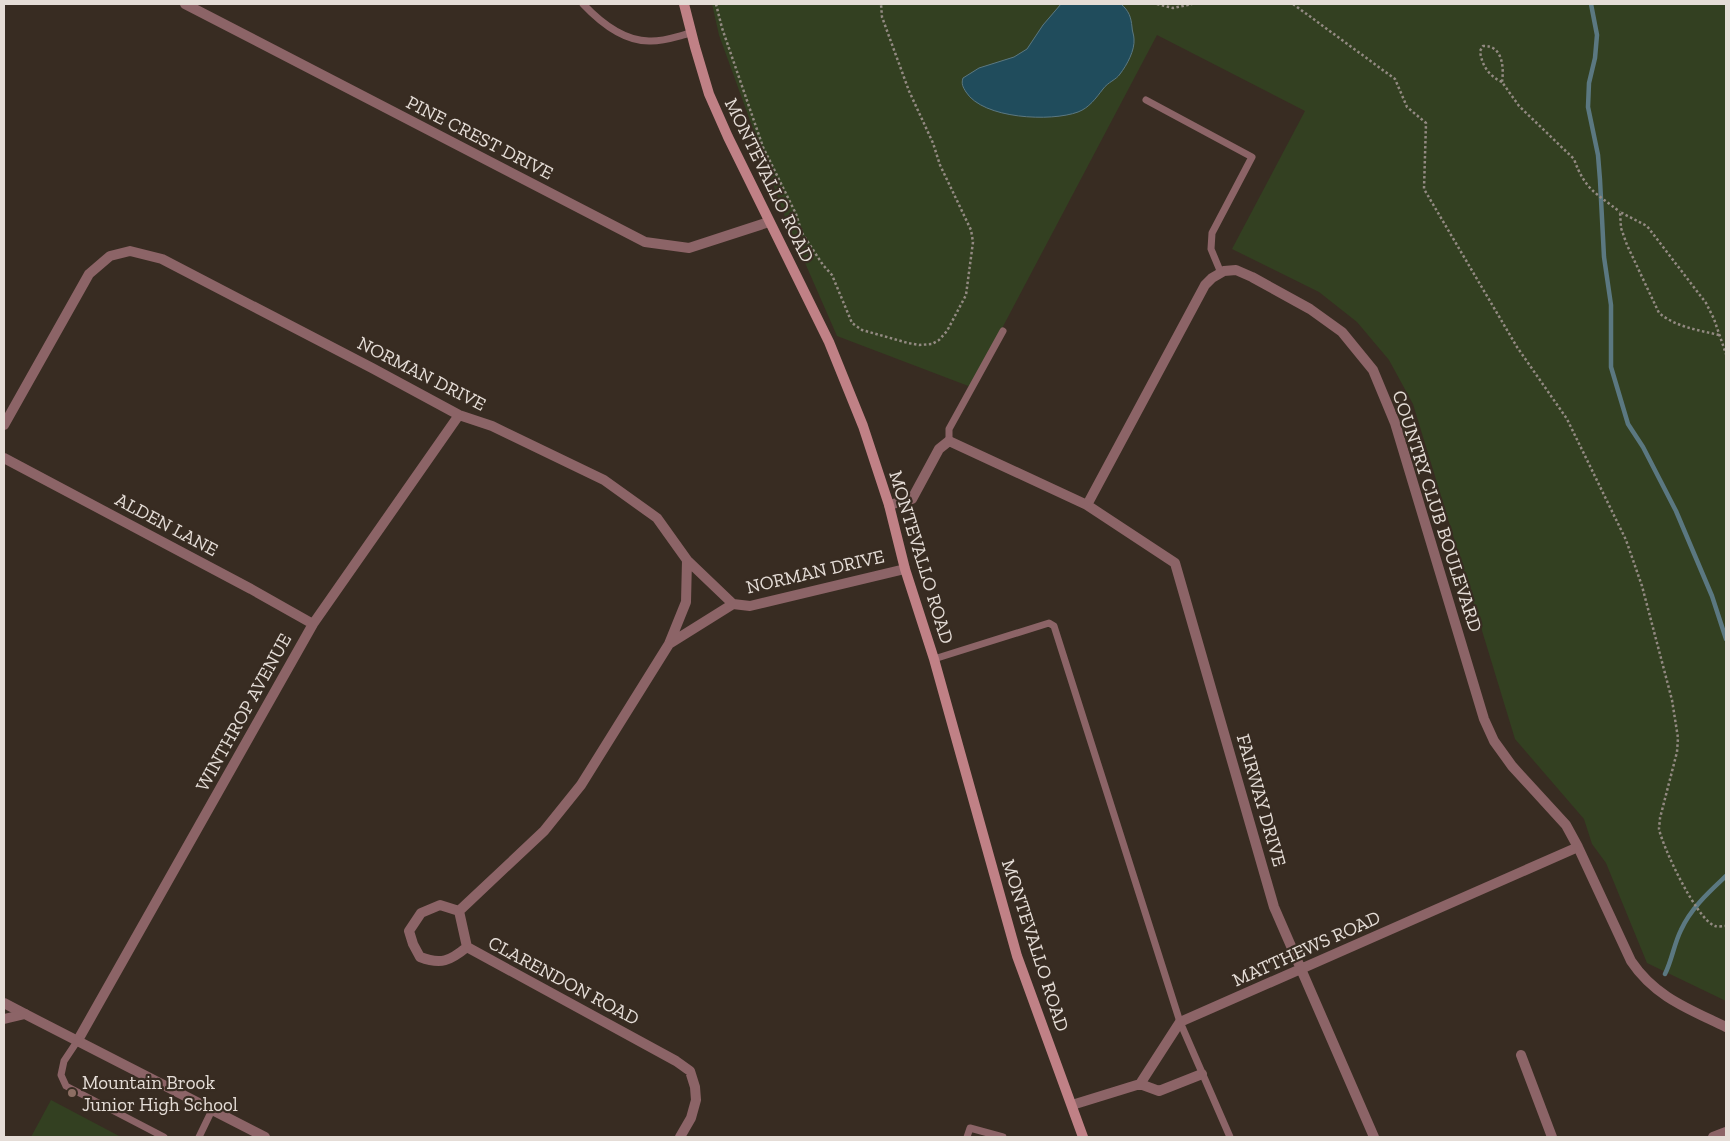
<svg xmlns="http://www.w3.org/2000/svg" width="1730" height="1141" font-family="'Zilla Slab',serif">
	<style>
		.green { fill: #334021 }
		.water { fill: #204c5c; stroke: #5b7881 }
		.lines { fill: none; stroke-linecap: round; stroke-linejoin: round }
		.stream { stroke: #5b7881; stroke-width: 4.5 }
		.path { stroke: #938a82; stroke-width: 2.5; stroke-dasharray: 2.5 2.5; stroke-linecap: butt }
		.service { stroke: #8c6467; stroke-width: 7 }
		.minor { stroke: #8c6467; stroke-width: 10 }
		.tertiary { stroke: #8c6467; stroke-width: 10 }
		.secondary { stroke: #c08186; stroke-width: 10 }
		.education-dot { fill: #8d6e63; stroke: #382c22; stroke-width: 2 }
		.labels { text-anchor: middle; stroke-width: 4.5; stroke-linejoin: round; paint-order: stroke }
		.street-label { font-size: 19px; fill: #e5ddd7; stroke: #382c22 }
		.poi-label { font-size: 19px; fill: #e5ddd7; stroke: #382c22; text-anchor: start }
	</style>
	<rect width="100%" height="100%" fill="#382c22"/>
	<!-- green -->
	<path class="green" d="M712,4H1726V1001L1647,963L1606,863L1592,844L1584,819L1515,739L1413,404L1389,360L1357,322L1319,292L1232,249L1305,111L1157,35L971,387L837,336L785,217L719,35Z
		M51,1100L121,1137H31Z"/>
	<!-- water -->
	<path class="water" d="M1061,4H1121C1129,11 1131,17 1132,27C1132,31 1134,35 1134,39C1135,50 1127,65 1120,74C1116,80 1108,82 1103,89C1096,98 1089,108 1078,112C1051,122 983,119 966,92C963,87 961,84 963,78L979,68L1014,57L1027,49L1043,25Z"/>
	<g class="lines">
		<!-- stream -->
		<path class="stream" d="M1591,4L1597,35L1595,58L1589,83L1588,107L1598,155L1600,180L1604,257L1611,305V367L1628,424L1643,447L1676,511L1712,596L1726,639
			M1665,974C1672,960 1674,944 1681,930C1691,908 1709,892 1726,876"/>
		<!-- path -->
		<path class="path" d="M716,4L722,28L763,147L796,214L802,233L823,265L832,275L852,323L862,330L908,343L919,345L932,344L939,340L947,331L966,295L973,242L971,230L940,165L933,143L909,91L882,17L881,4
			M1157,4L1173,8L1192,4
			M1293,4L1395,79L1407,107L1426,123L1424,189L1517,347L1567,419L1626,540L1642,586L1672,700L1678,738L1677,752L1660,818C1660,821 1659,826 1659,829C1663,848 1697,920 1715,926C1718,927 1723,926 1726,926
			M1502,82C1489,76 1482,66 1480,51L1483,46C1503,45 1504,68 1502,82L1519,106L1574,159C1585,190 1596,193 1620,212
			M1719,335C1698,330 1676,327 1659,313L1627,245L1621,228L1620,212L1647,226L1706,303L1714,319L1726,354"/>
		<!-- service -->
		<path class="service" d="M583,4C600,22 623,41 649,41C662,42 678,36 691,33
			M1146,100L1252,157L1212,233L1211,249L1221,273
			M949,441V429L1003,331
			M934,659L1049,623L1054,626L1180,1022L1230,1137
			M78,1040L64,1061L61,1075L66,1086L164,1137
			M199,1137L212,1110
			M967,1137L970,1128L1003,1137"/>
		<!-- minor -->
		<path class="minor" d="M185,4L645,242L689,248L769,222
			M4,425L89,274L110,256L130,251L162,259L372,368L459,415L492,426L604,480L657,518L687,560L733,604L750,606L905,569
			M4,458L251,589L313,624
			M889,505L912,499L939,449L949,441L1087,505L1175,563L1274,907L1374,1137
			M1087,505L1205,285L1212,278L1224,271L1236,270L1252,277L1310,309L1342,332L1373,370L1395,423L1484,719L1494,741L1512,766L1566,825L1578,847L1631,961C1655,997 1689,1009 1726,1027
			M669,644L686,602L687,560
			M459,911L544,831L581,785L669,644L733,604
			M459,911L467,947L676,1061L690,1071L695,1087L696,1100L691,1118L680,1137
			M459,911L440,905L421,913L409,931L413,944L420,957C441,965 450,961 467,947
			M4,1003L25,1014
			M78,1040L313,624L459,415
			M1521,1055L1552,1137
			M1140,1084L1159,1091L1202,1074
			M1072,1105L1140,1084L1180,1022L1578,847
			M1713,1137L1726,1132"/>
		<!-- tertiary -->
		<path class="tertiary" d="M4,1019L25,1014L265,1137"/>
		<!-- secondary -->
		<path class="secondary" d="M684,4L695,47L709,94L728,137L829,342L863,426L889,505L905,569L934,659L1017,956L1083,1137"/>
	</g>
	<!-- markers -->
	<circle class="education-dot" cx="72" cy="1093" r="5"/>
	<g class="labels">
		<!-- street labels -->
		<g class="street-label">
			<text transform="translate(480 137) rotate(27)" y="7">PINE CREST DRIVE</text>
			<text transform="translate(770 180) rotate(64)" y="7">MONTEVALLO ROAD</text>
			<text transform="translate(422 373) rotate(27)" y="7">NORMAN DRIVE</text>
			<text transform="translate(1438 511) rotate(72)" y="7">COUNTRY CLUB BOULEVARD</text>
			<text transform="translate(167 524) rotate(28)" y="7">ALDEN LANE</text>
			<text transform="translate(922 557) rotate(73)" y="7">MONTEVALLO ROAD</text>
			<text transform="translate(815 571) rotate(-13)" y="7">NORMAN DRIVE</text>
			<text transform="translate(243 712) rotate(-61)" y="7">WINTHROP AVENUE</text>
			<text transform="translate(1262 800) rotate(74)" y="7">FAIRWAY DRIVE</text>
			<text transform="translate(1036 945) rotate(72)" y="7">MONTEVALLO ROAD</text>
			<text transform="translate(1306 948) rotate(-24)" y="7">MATTHEWS ROAD</text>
			<text transform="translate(564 980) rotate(28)" y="7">CLARENDON ROAD</text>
		</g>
		<!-- poi labels -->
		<g class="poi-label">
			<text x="82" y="1089">Mountain Brook<tspan x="82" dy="22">Junior High School</tspan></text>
		</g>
	</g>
	<!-- border -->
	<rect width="1730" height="1141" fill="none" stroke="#e5ddd7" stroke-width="10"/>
</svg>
